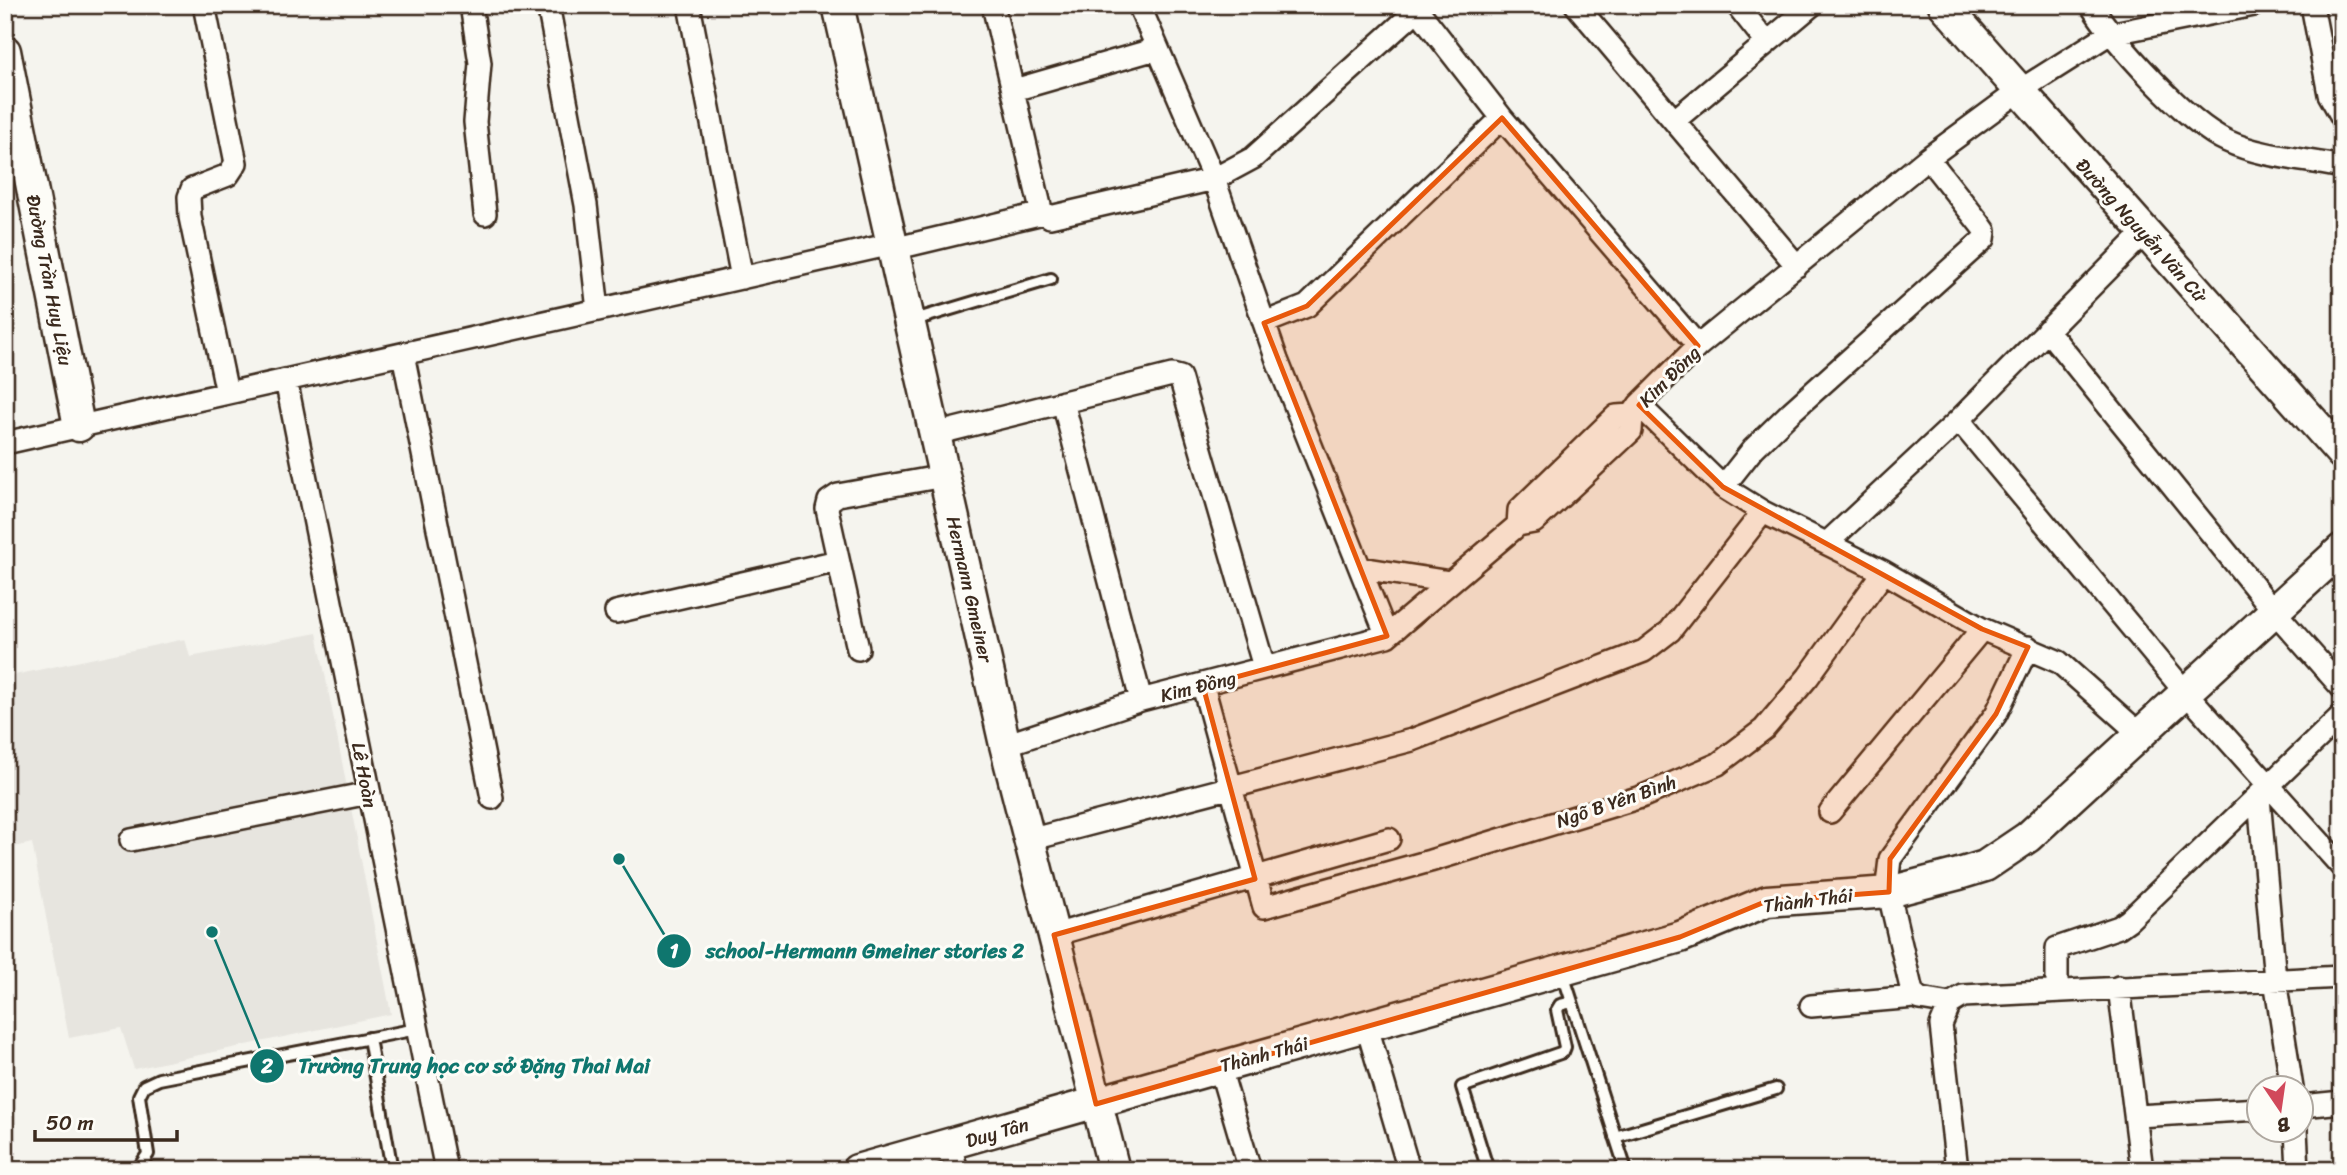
<svg xmlns="http://www.w3.org/2000/svg" width="2347" height="1175" font-family="Sriracha,sans-serif">
	<style>
		.built { fill: #e7e5df }
		.lines { fill: none; stroke-linecap: round; stroke-linejoin: round }
		.lane-casing { stroke: #3b2a1e; stroke-width: 16 }
		.street-casing { stroke: #3b2a1e; stroke-width: 26 }
		.secondary-casing { stroke: #3b2a1e; stroke-width: 35 }
		.lane { stroke: #fdfcf7; stroke-width: 10 }
		.street { stroke: #fdfcf7; stroke-width: 21 }
		.secondary { stroke: #fdfcf7; stroke-width: 30 }
		.marked { fill: #e8590c; fill-opacity: 0.2; stroke: #e8590c; stroke-width: 5; stroke-linejoin: round }
		.labels { text-anchor: middle; stroke-width: 6; stroke-linejoin: round; paint-order: stroke }
		.street-label { font-size: 19px; fill: #3b2a1e; stroke: #fdfcf7 }
		.leader { fill: none; stroke: #0f766e; stroke-width: 2.5 }
		.callout-dot { fill: #0f766e; stroke: #fdfcf7; stroke-width: 2.5 }
		.mark-label { font-size: 21px; text-anchor: middle; font-weight: bold; fill: #fff }
		.callout-label { font-size: 21px; text-anchor: middle; font-weight: bold; fill: #0f766e; stroke: #fdfcf7; stroke-width: 6; stroke-linejoin: round; paint-order: stroke }
	</style>
	<rect width="100%" height="100%" fill="#f5f4ee"/>
	<filter id="ink" filterUnits="userSpaceOnUse"><feTurbulence type="fractalNoise" baseFrequency=".0143" numOctaves="2"/><feDisplacementMap in="SourceGraphic" scale="14" xChannelSelector="R" yChannelSelector="G"/><feConvolveMatrix kernelMatrix="1 2 1 2 8 2 1 2 1" color-interpolation-filters="sRGB"/></filter>
	<g filter="url(#ink)">
		<!-- built -->
		<path class="built" d="M317,633L391,1014L134,1069L121,1028L69,1038L32,843L5,849V677L185,639L190,657Z"/>
		<g class="lines">
			<!-- lane casing -->
			<g class="lane-casing">
				<path id="lane" d="M911,321L1051,279
					M1563,974L1626,1170
					M369,1038L392,1170
					M1615,1137L1776,1089
					M137,1170L148,1154L139,1096L144,1086L159,1079L417,1029
					M1488,1170L1462,1087L1563,1052L1565,1047L1557,1010L1560,1005L1572,1002"/>
			</g>
			<!-- street casing -->
			<g class="street-casing">
				<path id="street" d="M204,5L236,163L228,175L192,189L189,197L190,217L227,393
					M471,5L480,63L475,122L485,214
					M548,5L586,205L598,310
					M689,5L742,278
					M993,5L1041,210L1050,217L1214,179L1253,158L1417,10
					M1139,5L1214,179L1277,360L1387,636
					M1414,5L1502,118L1698,346
					M1576,5L1797,266
					M1737,5L1767,43
					M2091,5C2115,43 2187,123 2227,141C2261,157 2305,159 2342,167
					M2312,5L2329,94L2342,117
					M1014,90L1156,49
					M1675,120L1812,5
					M893,249L1043,213
					M1264,323L1307,306L1502,118
					M2047,330L2273,610L2342,688
					M403,354L492,798
					M286,380L446,1170
					M1063,402L1141,700
					M1639,405L1723,487L1763,512L1884,572L1982,629L2059,662L2140,734
					M1959,420L2186,693L2342,867
					M935,434L1172,375L1180,377L1264,667
					M5,443L892,244
					M1723,487L1753,449L1791,412L1984,239L1985,231L1980,224L1928,158
					M1518,525L1534,522L1631,431L1632,415L1639,405L1698,346L1928,158L2019,91L2109,34L2254,5
					M1827,543L1959,420L2144,233
					M1361,568L1450,582
					M616,612L838,561
					M858,649L827,509L829,501L838,495L944,476
					M1203,686L1264,907L1430,861L1641,797L1718,764L1764,729L1808,677L1884,572
					M1005,745L1141,700L1387,636L1518,525L1519,510L1616,416L1632,415
					M2259,798L2275,980L2292,1088
					M1830,812L1982,629
					M131,840L369,793
					M1029,840L1412,740L1644,651L1670,631L1763,512
					M1054,935L1389,839
					M2119,987L2142,1170
					M2057,990V948L2119,927L2129,920L2342,715
					M1950,1004L1920,999L1912,992L1887,885L1890,859L1996,714L2028,647
					M1811,1006L1915,997
					M1367,1027L1409,1170
					M1219,1065L1250,1170
					M2302,1106L2342,1102
					M2137,1116L2260,1109
					M2296,1130L2298,1170
					M950,1146L957,1170
					M1957,1170L1941,1025L1950,1004L1963,996L2342,977"/>
			</g>
			<!-- secondary casing -->
			<g class="secondary-casing">
				<path id="secondary" d="M838,5L1005,745L1114,1170
					M1944,5L2342,454
					M5,51L79,426
					M857,1170L1680,937L1767,901L1889,892L1959,874L1985,866L2028,837L2342,549"/>
			</g>
			<!-- lane -->
			<use href="#lane" class="lane"/>
			<!-- street -->
			<use href="#street" class="street"/>
			<!-- secondary -->
			<use href="#secondary" class="secondary"/>
		</g>
	</g>
	<!-- marked area -->
	<path class="marked" d="M1502,118L1698,346L1639,405L1723,487L1982,629L2028,647L1996,714L1890,859L1889,892L1767,901L1680,937L1096,1104L1054,935L1255,879L1203,686L1387,636L1264,323L1307,306Z"/>
	<g class="labels">
		<!-- street labels -->
		<g class="street-label">
			<text transform="translate(2142 230) rotate(48)" y="7">Đường Nguyễn Văn Cừ</text>
			<text transform="translate(50 280) rotate(79)" y="7">Đường Trần Huy Liệu</text>
			<text transform="translate(1669 376) rotate(-45)" y="7">Kim Đồng</text>
			<text transform="translate(970 589) rotate(77)" y="7">Hermann Gmeiner</text>
			<text transform="translate(1198 686) rotate(-14)" y="7">Kim Đồng</text>
			<text transform="translate(365 775) rotate(79)" y="7">Lê Hoàn</text>
			<text transform="translate(1616 801) rotate(-19)" y="7">Ngõ B Yên Bình</text>
			<text transform="translate(1808 900) rotate(-7)" y="7">Thành Thái</text>
			<text transform="translate(1264 1054) rotate(-15)" y="7">Thành Thái</text>
			<text transform="translate(997 1132) rotate(-16)" y="7">Duy Tân</text>
		</g>
	</g>
	<!-- callouts -->
	<path class="leader" d="M619 859L674 951M212 932L267 1066"/>
	<g class="callout-dot">
		<circle cx="619" cy="859" r="7"/>
		<circle cx="212" cy="932" r="7"/>
		<circle cx="674" cy="951" r="18"/>
		<circle cx="267" cy="1066" r="18"/>
	</g>
	<g class="mark-label">
		<text x="674" y="958">1</text>
		<text x="267" y="1073">2</text>
	</g>
	<g class="callout-label">
		<text x="865" y="958">school-Hermann Gmeiner stories 2</text>
		<text x="474" y="1073">Trường Trung học cơ sở Đặng Thai Mai</text>
	</g>
	<!-- margin -->
	<rect width="2347" height="1175" fill="none" stroke="#fdfcf7" stroke-width="28"/>
	<rect x="14" y="14" width="2319" height="1147" fill="none" stroke="#3b2a1e" stroke-width="2.5" filter="url(#ink)"/>
	<!-- north arrow -->
	<g transform="translate(2280 1109) rotate(167)"><circle r="33" fill="#fdfcf7" stroke="#afa8a0" stroke-width="2"/>
	<path d="M0-5L12 26L0 18L-12 26Z" fill="#d1495b"/>
	<text y="-10" font-size="19" font-weight="bold" text-anchor="middle" fill="#3b2a1e">B</text>
	</g>
	<!-- scale -->
	<path d="M35 1130v10h142v-10" fill="none" stroke="#3b2a1e" stroke-width="3.5"/>
	<text x="46" y="1130" font-size="21" fill="#3b2a1e" stroke="#fdfcf7" stroke-width="5" paint-order="stroke">50 m</text>
</svg>
